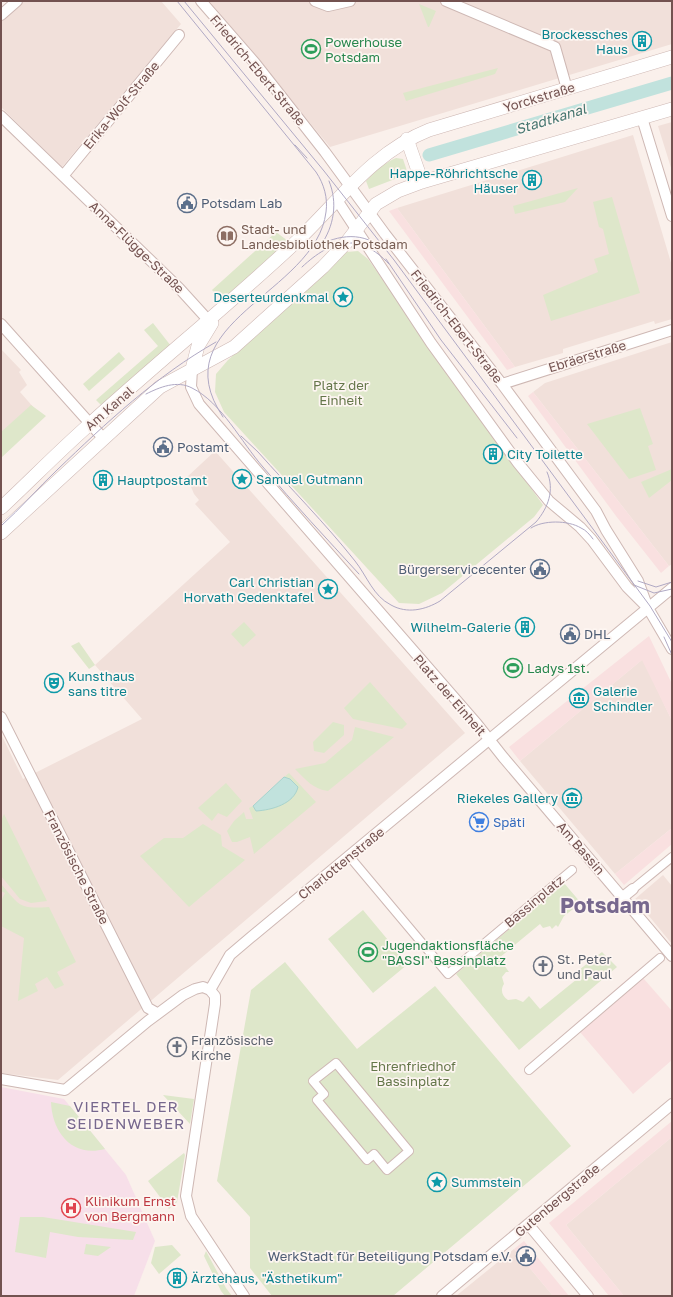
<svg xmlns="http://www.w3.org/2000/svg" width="673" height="1297" font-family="'Golos Text',sans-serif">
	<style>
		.residential { fill: #f1e0da }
		.commercial { fill: #f9e0e0 }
		.medical { fill: #f7dfe9 }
		.green { fill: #dee7ca }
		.water { fill: #c1e2dd; stroke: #a8d3cd }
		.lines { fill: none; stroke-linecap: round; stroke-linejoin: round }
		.canal { stroke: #c1e2dd; stroke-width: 13 }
		.pedestrian-casing { stroke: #ceb8b4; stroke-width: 10 }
		.minor-casing { stroke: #ceb8b4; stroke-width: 12 }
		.tertiary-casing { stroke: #ceb8b4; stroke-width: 14 }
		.pedestrian { stroke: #fff; stroke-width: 8 }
		.minor { stroke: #fff; stroke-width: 10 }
		.tertiary { stroke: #fff; stroke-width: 13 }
		.tram { stroke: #b0a9c4; stroke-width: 1 }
		.labels { text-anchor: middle; stroke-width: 3.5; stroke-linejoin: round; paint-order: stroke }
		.culture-label { font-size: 13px; fill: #0d838f; stroke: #fdf5f1; text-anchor: start }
		.leisure-label { font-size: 13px; fill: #27864d; stroke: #fdf5f1; text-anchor: start }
		.street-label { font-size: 13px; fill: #735250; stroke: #fdf5f1 }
		.service-label { font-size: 13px; fill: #4e5e75; stroke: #fdf5f1; text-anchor: start }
		.education-label { font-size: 13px; fill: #785e54; stroke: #fdf5f1; text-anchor: start }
		.park-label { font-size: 13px; fill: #65774a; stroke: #fdf5f1 }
		.shop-label { font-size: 13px; fill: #366cbe; stroke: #fdf5f1; text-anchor: start }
		.worship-label { font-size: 13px; fill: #5b616d; stroke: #fdf5f1; text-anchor: start }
		.health-label { font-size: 13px; fill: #be3a42; stroke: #fdf5f1; text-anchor: start }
		.water-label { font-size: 14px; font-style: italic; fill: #467670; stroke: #fdf5f1 }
		.quarter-label { font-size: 15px; letter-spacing: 1px; fill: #77688e; stroke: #fdf5f1 }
		.town-label { font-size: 21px; font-weight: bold; fill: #77688e; stroke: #fdf5f1 }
	</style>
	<rect width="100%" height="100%" fill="#faf0eb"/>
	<!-- residential -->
	<path class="residential" d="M15,1H161L181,24L62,167L1,107V14Z
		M209,1H672V44L330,147Z
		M672,122V171L658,126Z
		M633,135L672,266V319L655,324L654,321L563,349V353L515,367L397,208Z
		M672,342V564L669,566L533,392L545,383Z
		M1,349L21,370L19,372L27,385L20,392L35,409L1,440Z
		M215,451L465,733L58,1080L1,1073V734L23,779L142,719L95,665L230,542L195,504L199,500L194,494L187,477Z
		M643,659L672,721V828L615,874L520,761Z
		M663,875L672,886V944L635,899Z
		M672,1137V1296H624L566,1225Z
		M514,1249L553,1296H456Z"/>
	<!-- commercial -->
	<path class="commercial" d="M397,208L515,367L507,370L389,211Z
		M533,392L669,566L661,573L616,516L528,396Z
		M649,636L672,684V721L642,660L520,761L509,747Z
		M672,828V844L624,885L615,874Z
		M637,971L672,1011V1060L633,1094L574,1025Z
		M672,1121V1137L566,1225L624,1296H609L549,1223Z
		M524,1241L569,1296H553L514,1249Z"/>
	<!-- medical -->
	<path class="medical" d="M1,1087L64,1099L126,1175L155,1241L134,1296H1Z"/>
	<!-- green -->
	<path class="green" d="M419,4L436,11L429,27H428Z
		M498,68L495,74L406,101L403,93Z
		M396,158L403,159L408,174L369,189L366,181C374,172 384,163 396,158Z
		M578,188L565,202L515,214L513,206Z
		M612,197L640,293L551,321L543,295L598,272L594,259L609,254L603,229L599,227L593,202Z
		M276,232L288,241L222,301L212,290Z
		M358,251L368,259L543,505L534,517L442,593L419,604L399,603L224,412L215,392L216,374L228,360L347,252Z
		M153,323L171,346L102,406L96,400L158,346L144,330Z
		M119,352L125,359L89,391L83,384Z
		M31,405L46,416L1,458V432Z
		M640,408L653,444L648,446L656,470L629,479L587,424Z
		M672,469V480L649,498L641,482Z
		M244,622L256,635L243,647L231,634Z
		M79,642L95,665L89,669L71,646Z
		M370,682L407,724L402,729L353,719L344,708Z
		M333,722L344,725V735L324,753L314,751L313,742Z
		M355,727L394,737L328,791C313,789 306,780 295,769L325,763L352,740Z
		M289,773L316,802L254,854L250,837L237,842H232L227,831L234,821L244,812L246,819H253L249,808L253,806L256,811L290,779L284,777Z
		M226,783L242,801L227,817L218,813L212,821L198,808Z
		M4,814L47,901L31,903L20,899L1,876V821Z
		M203,824L221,835L222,846L245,860L189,907L140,856L164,838H183Z
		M564,883L581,903L564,916L558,927L556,925L552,929L550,926L543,928L540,924L499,958L509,972H506L502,977L504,984C500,990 502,996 508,1000L516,999L523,1002L529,996L540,1009L582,975L579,970L602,952L617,967L519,1050L456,974Z
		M1,884C20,906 19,909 49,907L76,962L57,972L64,985L55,989L47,977L35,984L38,991L18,1001L24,938L1,926V901L5,893L1,891Z
		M363,910L408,964L373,993L328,939Z
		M285,962L357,1049L435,986L571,1146L393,1296H272L250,1268V1217L217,1181L251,990Z
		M163,1095L194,1099L190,1124Z
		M51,1102L70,1106L105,1149C72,1158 52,1132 51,1102Z
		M184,1153L185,1155L177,1202L169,1209L148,1181Z
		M20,1217H43L136,1232L133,1240L78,1237L50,1232L46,1258L15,1252Z
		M86,1244L111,1247L98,1256L84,1254Z
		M172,1245L181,1255L159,1274L151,1263L155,1247Z
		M206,1251L226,1288L232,1296H225L221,1291L204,1256Z"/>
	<!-- water -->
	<path class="water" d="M284,777L290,779L298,787C294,804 272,810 256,811L253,806Z"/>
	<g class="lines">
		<!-- canal -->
		<path class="canal" d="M429,155L672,83"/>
		<!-- pedestrian casing -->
		<g class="pedestrian-casing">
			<path id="pedestrian" d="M349,856L448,974L572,870
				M633,889L672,857
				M336,1063L409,1151L387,1170L374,1154L367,1160L317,1100L324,1094L313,1081Z
				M529,1070L660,958"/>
		</g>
		<!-- minor casing -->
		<g class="minor-casing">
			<path id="minor" d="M201,1L255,63L325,152L385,234L502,384L596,511L606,530L638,581L648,608
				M315,1L328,6L350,1
				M446,1L555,47L567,89
				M1,15L17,1
				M1,116L179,288L209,321
				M642,118L672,216
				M63,176L179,35
				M337,200L431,343L518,463L549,501L580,527L592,540L627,587L648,608L672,649
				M1,324L103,438
				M192,369L191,387L199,404L477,724L503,757L672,956
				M502,384L672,330
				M1,717L148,1008L157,1013
				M623,897L633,889
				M210,990L230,955L250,938L672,588
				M210,990L215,996V1004L186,1196L191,1216L244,1296
				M1,1079L65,1090L148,1021L183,995L195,989L203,987L210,990
				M528,1224L588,1296
				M442,1296L672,1104"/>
		</g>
		<!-- tertiary casing -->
		<g class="tertiary-casing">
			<path id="tertiary" d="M407,139L422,182
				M192,369L198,346L212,323
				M1,508C31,480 60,450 91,423C159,361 230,304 297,241C339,201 373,152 429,130L672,57
				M1,533L160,387L234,347L244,338L323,267L346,243L376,204L398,191L422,182L672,109"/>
		</g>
		<!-- pedestrian -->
		<use href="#pedestrian" class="pedestrian"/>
		<!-- minor -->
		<use href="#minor" class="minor"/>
		<!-- tertiary -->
		<use href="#tertiary" class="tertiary"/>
		<!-- tram -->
		<path class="tram" d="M177,1L316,172C324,184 328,198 326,212C316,294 159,322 223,417
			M184,1L324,171L394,260L650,606L672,642
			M295,145L307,158
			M321,245C334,226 338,203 329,181
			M312,249C334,236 359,230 381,247
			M386,259L441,340L517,438
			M302,267C332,239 359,232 389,264
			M146,394C160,387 177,380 192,388C222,403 241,442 263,467C294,504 327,539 359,574
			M241,436L258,452C290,488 325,523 355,561C367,576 373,596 391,605C407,614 425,610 440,601L536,522C548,508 555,490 547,472
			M1,526C21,508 38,488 57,470C106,423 156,376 216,342
			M531,528C543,520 568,520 581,528C586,530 590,535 593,539
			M638,581L656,587L672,582
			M634,585L654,593L672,589
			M664,637L672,655"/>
	</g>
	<!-- icons -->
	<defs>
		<g id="building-ring" transform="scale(1)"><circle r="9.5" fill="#fdf5f1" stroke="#0f9aa8" stroke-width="1.5"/><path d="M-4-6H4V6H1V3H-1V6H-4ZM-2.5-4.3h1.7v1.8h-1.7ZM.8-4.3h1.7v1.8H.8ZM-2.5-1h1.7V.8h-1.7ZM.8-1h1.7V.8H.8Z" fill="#0f9aa8"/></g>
		<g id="stadium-ring" transform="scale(1)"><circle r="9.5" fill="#fdf5f1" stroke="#2e9e5b" stroke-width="1.5"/><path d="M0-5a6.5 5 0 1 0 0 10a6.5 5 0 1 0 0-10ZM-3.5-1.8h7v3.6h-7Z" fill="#2e9e5b"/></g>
		<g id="civic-ring" transform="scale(1)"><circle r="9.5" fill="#fdf5f1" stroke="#5c6f8a" stroke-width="1.5"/><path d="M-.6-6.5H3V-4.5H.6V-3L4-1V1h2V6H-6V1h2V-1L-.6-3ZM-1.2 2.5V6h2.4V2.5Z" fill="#5c6f8a"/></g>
		<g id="library-ring" transform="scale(1)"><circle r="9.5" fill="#fdf5f1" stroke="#8d6e63" stroke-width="1.5"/><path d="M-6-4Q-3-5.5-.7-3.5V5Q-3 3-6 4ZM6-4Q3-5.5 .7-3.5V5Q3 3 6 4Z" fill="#8d6e63"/></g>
		<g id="sight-ring" transform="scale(1)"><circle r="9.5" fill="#fdf5f1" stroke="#0f9aa8" stroke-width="1.5"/><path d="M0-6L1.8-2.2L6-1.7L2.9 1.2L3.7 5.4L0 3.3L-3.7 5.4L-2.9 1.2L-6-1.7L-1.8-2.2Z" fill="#0f9aa8"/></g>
		<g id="theatre-ring" transform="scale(1)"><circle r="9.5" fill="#fdf5f1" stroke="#0f9aa8" stroke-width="1.5"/><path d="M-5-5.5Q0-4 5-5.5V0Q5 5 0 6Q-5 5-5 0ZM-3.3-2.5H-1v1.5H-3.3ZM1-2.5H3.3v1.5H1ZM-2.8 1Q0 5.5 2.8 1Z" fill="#0f9aa8"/></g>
		<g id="museum-ring" transform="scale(1)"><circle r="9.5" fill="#fdf5f1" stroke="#0f9aa8" stroke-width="1.5"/><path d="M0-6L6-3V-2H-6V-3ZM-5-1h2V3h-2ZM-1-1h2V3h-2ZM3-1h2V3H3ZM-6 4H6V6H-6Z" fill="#0f9aa8"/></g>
		<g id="supermarket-ring" transform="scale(1)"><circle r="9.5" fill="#fdf5f1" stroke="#3f7fe0" stroke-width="1.5"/><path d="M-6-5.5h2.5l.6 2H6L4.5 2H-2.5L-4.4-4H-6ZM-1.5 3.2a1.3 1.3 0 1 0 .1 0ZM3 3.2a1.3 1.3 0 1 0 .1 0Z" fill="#3f7fe0"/></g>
		<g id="church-ring" transform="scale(1)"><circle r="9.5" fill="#fdf5f1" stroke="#6b7280" stroke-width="1.5"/><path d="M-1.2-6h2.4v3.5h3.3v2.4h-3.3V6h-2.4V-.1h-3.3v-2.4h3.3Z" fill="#6b7280"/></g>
		<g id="hospital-ring" transform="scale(1)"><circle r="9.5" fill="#fdf5f1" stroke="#e0444e" stroke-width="1.5"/><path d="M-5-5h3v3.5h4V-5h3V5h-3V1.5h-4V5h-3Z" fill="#e0444e"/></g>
	</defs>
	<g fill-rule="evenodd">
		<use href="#building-ring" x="642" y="41"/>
		<use href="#stadium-ring" x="311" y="49"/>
		<use href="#building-ring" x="532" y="180"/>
		<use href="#civic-ring" x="187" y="203"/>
		<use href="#library-ring" x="227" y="236"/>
		<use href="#sight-ring" x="343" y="297"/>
		<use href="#civic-ring" x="163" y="447"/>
		<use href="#building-ring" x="493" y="454"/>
		<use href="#sight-ring" x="242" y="479"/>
		<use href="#building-ring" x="103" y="480"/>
		<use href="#civic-ring" x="540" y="569"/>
		<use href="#sight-ring" x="328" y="589"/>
		<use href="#building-ring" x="525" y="627"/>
		<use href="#civic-ring" x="570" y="634"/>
		<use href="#stadium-ring" x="513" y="668"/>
		<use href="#theatre-ring" x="54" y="683"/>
		<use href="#museum-ring" x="579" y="698"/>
		<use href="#museum-ring" x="572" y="798"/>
		<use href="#supermarket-ring" x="479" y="822"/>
		<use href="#stadium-ring" x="368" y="952"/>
		<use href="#church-ring" x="543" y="966"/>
		<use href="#church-ring" x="177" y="1047"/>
		<use href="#sight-ring" x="437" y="1182"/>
		<use href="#hospital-ring" x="71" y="1208"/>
		<use href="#civic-ring" x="526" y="1256"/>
		<use href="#building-ring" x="177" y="1278"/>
	</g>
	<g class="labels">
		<!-- culture labels -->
		<g class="culture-label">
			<text x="628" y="39" text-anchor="end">Brockessches<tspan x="628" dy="15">Haus</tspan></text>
			<text x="518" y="178" text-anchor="end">Happe-Röhrichtsche<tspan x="518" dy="15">Häuser</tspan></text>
			<text x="329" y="302" text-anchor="end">Deserteurdenkmal</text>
			<text x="507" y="459">City Toilette</text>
			<text x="256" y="484">Samuel Gutmann</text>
			<text x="117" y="485">Hauptpostamt</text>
			<text x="314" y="587" text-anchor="end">Carl Christian<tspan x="314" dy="15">Horvath Gedenktafel</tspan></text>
			<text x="511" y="632" text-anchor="end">Wilhelm-Galerie</text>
			<text x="68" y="681">Kunsthaus<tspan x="68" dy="15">sans titre</tspan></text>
			<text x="593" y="696">Galerie<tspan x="593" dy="15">Schindler</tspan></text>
			<text x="558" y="803" text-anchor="end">Riekeles Gallery</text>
			<text x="451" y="1187">Summstein</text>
			<text x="191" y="1283">Ärztehaus, "Ästhetikum"</text>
		</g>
		<!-- leisure labels -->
		<g class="leisure-label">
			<text x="325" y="47">Powerhouse<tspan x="325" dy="15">Potsdam</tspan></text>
			<text x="527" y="673">Ladys 1st.</text>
			<text x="382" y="950">Jugendaktionsfläche<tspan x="382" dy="15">"BASSI" Bassinplatz</tspan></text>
		</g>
		<!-- street labels -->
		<g class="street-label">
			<text transform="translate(258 70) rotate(50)" y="5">Friedrich-Ebert-Straße</text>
			<text transform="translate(539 97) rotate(-17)" y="5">Yorckstraße</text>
			<text transform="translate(121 105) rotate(-50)" y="5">Erika-Wolf-Straße</text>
			<text transform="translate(137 247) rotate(44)" y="5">Anna-Flügge-Straße</text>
			<text transform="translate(457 326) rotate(52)" y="5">Friedrich-Ebert-Straße</text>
			<text transform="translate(587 356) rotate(-17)" y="5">Ebräerstraße</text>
			<text transform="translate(109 408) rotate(-41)" y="5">Am Kanal</text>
			<text transform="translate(450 695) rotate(49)" y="5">Platz der Einheit</text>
			<text transform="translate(581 848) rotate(49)" y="5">Am Bassin</text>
			<text transform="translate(341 863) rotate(-39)" y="5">Charlottenstraße</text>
			<text transform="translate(77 867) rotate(63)" y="5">Französische Straße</text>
			<text transform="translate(534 901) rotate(-40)" y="5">Bassinplatz</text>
			<text transform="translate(557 1200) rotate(-40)" y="5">Gutenbergstraße</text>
		</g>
		<!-- service labels -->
		<g class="service-label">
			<text x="201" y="208">Potsdam Lab</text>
			<text x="177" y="452">Postamt</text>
			<text x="526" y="574" text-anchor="end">Bürgerservicecenter</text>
			<text x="584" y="639">DHL</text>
			<text x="512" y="1261" text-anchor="end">WerkStadt für Beteiligung Potsdam e.V.</text>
		</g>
		<!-- education labels -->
		<g class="education-label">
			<text x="241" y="234">Stadt- und<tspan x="241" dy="15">Landesbibliothek Potsdam</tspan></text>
		</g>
		<!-- park labels -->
		<g class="park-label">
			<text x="341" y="390">Platz der<tspan x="341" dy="15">Einheit</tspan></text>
			<text x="413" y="1071">Ehrenfriedhof<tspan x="413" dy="15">Bassinplatz</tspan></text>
		</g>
		<!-- shop labels -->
		<g class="shop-label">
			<text x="493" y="827">Späti</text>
		</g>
		<!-- worship labels -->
		<g class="worship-label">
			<text x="557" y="964">St. Peter<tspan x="557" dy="15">und Paul</tspan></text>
			<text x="191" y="1045">Französische<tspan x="191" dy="15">Kirche</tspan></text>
		</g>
		<!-- health labels -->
		<g class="health-label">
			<text x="85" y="1206">Klinikum Ernst<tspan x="85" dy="15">von Bergmann</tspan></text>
		</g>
		<!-- water labels -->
		<g class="water-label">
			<text transform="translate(551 119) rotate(-17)" y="5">Stadtkanal</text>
		</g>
		<!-- quarter labels -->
		<g class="quarter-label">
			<text x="126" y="1112">VIERTEL DER<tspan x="126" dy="17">SEIDENWEBER</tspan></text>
		</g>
		<!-- town labels -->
		<g class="town-label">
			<text x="605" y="913">Potsdam</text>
		</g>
	</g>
	<!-- border -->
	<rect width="673" height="1297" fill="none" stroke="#735250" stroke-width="4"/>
</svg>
